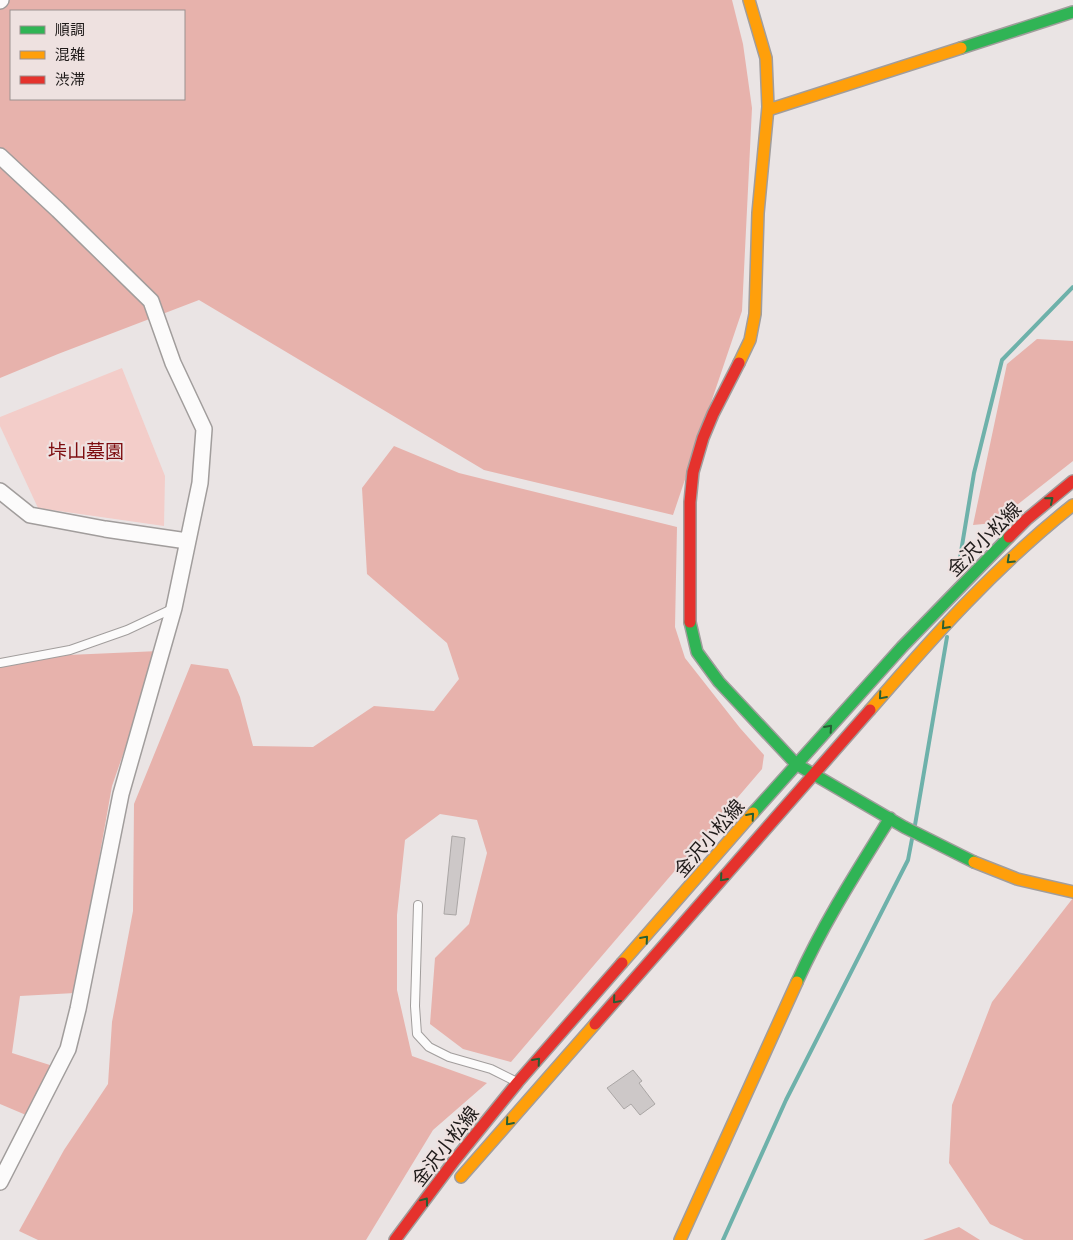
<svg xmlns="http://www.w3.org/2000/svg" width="1073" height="1240" font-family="Figtree,'Noto Sans JP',sans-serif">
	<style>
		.green { fill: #f3cdc9 }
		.forest { fill: #e7b2ac; fill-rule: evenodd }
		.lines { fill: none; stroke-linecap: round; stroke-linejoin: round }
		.stream { stroke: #6eb1aa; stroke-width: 4 }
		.building { fill: #cdc8c8; stroke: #aaa6a5 }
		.lane-casing { stroke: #a19d9c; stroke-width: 10 }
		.street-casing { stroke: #a19d9c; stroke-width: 18 }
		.fast-casing { stroke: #a19d9c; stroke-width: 14 }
		.slow-casing { stroke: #a19d9c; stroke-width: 14 }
		.jam-casing { stroke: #a19d9c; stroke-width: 14 }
		.lane { stroke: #fcfbfb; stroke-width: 8 }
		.street { stroke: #fcfbfb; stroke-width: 15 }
		.fast { stroke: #30b455; stroke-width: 11 }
		.slow { stroke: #ff9f0a; stroke-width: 11 }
		.jam { stroke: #e5322d; stroke-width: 11 }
		.oneway { stroke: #265f34 }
		.labels { text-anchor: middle; stroke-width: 4.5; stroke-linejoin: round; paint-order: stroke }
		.park-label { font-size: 19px; fill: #7d0d10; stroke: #eee1e0 }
		.street-label { font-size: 19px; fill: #1e1a19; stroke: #eee1e0 }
	</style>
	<rect width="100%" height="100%" fill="#eae4e4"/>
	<!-- green -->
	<path class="green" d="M122,368L165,476L164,526L38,508L0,426V417Z"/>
	<!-- forest -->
	<path class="forest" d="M0,0H732L743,44L752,108L742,311L673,515L484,470L199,300L58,354L0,378ZM11,11H184V99H11Z
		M1037,339L1073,341V461L994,523L973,525L1007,364Z
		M394,446L459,473L677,527L675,627L685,658L740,728L764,755L762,769L511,1062L463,1049L430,1024L435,958L469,924L487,853L477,820L440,814L405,840L397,915V990L412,1056L487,1083L433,1130L366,1240H38L19,1231L64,1150L108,1084L112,1022L133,911L134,804L191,664L228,669L240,697L253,746L313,747L374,706L434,711L459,679L447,643L367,574L362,488Z
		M159,651L112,786L75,993L20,996L12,1053L53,1066L26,1115L0,1104V658Z
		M1073,898V1240H1024L990,1224L949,1163L952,1105L992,1002Z
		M959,1227L980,1240H923Z"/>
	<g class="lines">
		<!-- stream -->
		<path class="stream" d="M957,576L974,473L1002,360L1073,287
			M915,825L947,637
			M723,1240L786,1100L908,860L912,839"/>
	</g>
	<!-- building -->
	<path class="building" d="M452,836L465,838L456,915L444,914Z
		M633,1070L642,1081L639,1083L655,1104L640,1115L631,1104L624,1109L607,1088Z"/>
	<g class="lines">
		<!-- lane casing -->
		<g class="lane-casing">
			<path id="lane" d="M0,663L70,650L127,630L174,608
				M418,905L415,1006L417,1034L429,1047L449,1057L491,1069L515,1081"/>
		</g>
		<!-- street casing -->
		<g class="street-casing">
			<path id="street" d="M0,1L1,0
				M0,156L58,210L151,301L173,363L204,429L200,483L174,608L121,794L78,1009L68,1049L0,1182
				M0,491L30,515L105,529L187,541"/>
		</g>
		<!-- fast casing -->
		<g class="fast-casing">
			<path id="fast" d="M961,48L1073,12
				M690,622L697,652L719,682L796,764L904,827L974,862
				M753,813L902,647L1009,537
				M797,982C823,924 857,871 890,818"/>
		</g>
		<!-- slow casing -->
		<g class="slow-casing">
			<path id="slow" d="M768,110L961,48
				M739,363L750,340L755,314L758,213L768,107L766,58L749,0
				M870,710C933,637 997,565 1073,505
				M974,862L1017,879L1073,892
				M622,963L753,813
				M461,1177L595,1024
				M680,1240L797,982"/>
		</g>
		<!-- jam casing -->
		<g class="jam-casing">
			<path id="jam" d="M1009,537L1027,519L1073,481
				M690,622V502L693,472L703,438L713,414L739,363
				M595,1024L870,710
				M395,1240L454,1161L518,1082L622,963"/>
		</g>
		<!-- lane -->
		<use href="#lane" class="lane"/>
		<!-- street -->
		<use href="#street" class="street"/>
		<!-- fast -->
		<use href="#fast" class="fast"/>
		<!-- slow -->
		<use href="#slow" class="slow"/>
		<!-- jam -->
		<use href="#jam" class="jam"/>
	</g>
	<!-- one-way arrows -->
	<defs><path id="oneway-chevron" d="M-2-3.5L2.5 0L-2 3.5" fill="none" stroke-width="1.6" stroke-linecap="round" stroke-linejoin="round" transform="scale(1.25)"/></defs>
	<g class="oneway">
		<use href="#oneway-chevron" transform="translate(1050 500) rotate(-40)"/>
		<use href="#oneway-chevron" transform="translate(1010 560) rotate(137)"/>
		<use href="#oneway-chevron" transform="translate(945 626) rotate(132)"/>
		<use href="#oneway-chevron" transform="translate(882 696) rotate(131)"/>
		<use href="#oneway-chevron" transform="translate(829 728) rotate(-48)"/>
		<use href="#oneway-chevron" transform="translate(751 816) rotate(-49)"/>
		<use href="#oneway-chevron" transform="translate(723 878) rotate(131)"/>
		<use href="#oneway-chevron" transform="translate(645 939) rotate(-49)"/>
		<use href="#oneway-chevron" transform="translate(616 1000) rotate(131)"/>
		<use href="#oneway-chevron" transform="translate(537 1061) rotate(-49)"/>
		<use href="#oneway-chevron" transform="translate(509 1122) rotate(131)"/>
		<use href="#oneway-chevron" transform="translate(425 1201) rotate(-53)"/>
	</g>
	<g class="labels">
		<!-- park labels -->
		<g class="park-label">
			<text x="86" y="458">垰山墓園</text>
		</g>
		<!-- street labels -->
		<g class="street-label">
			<text transform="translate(984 539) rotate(-45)" y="7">金沢小松線</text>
			<text transform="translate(709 838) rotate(-49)" y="7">金沢小松線</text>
			<text transform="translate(445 1146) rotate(-52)" y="7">金沢小松線</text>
		</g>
	</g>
	<!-- legend -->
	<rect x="10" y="10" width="175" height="90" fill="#eee1e0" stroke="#9b9190"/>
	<rect x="20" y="26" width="25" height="8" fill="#30b455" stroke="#9b9190"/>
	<text x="55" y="35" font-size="15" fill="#1e1a19">順調</text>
	<rect x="20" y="51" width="25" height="8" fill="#ff9f0a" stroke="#9b9190"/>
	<text x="55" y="60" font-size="15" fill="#1e1a19">混雑</text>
	<rect x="20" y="76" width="25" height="8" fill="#e5322d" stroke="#9b9190"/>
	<text x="55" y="85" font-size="15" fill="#1e1a19">渋滞</text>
</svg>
